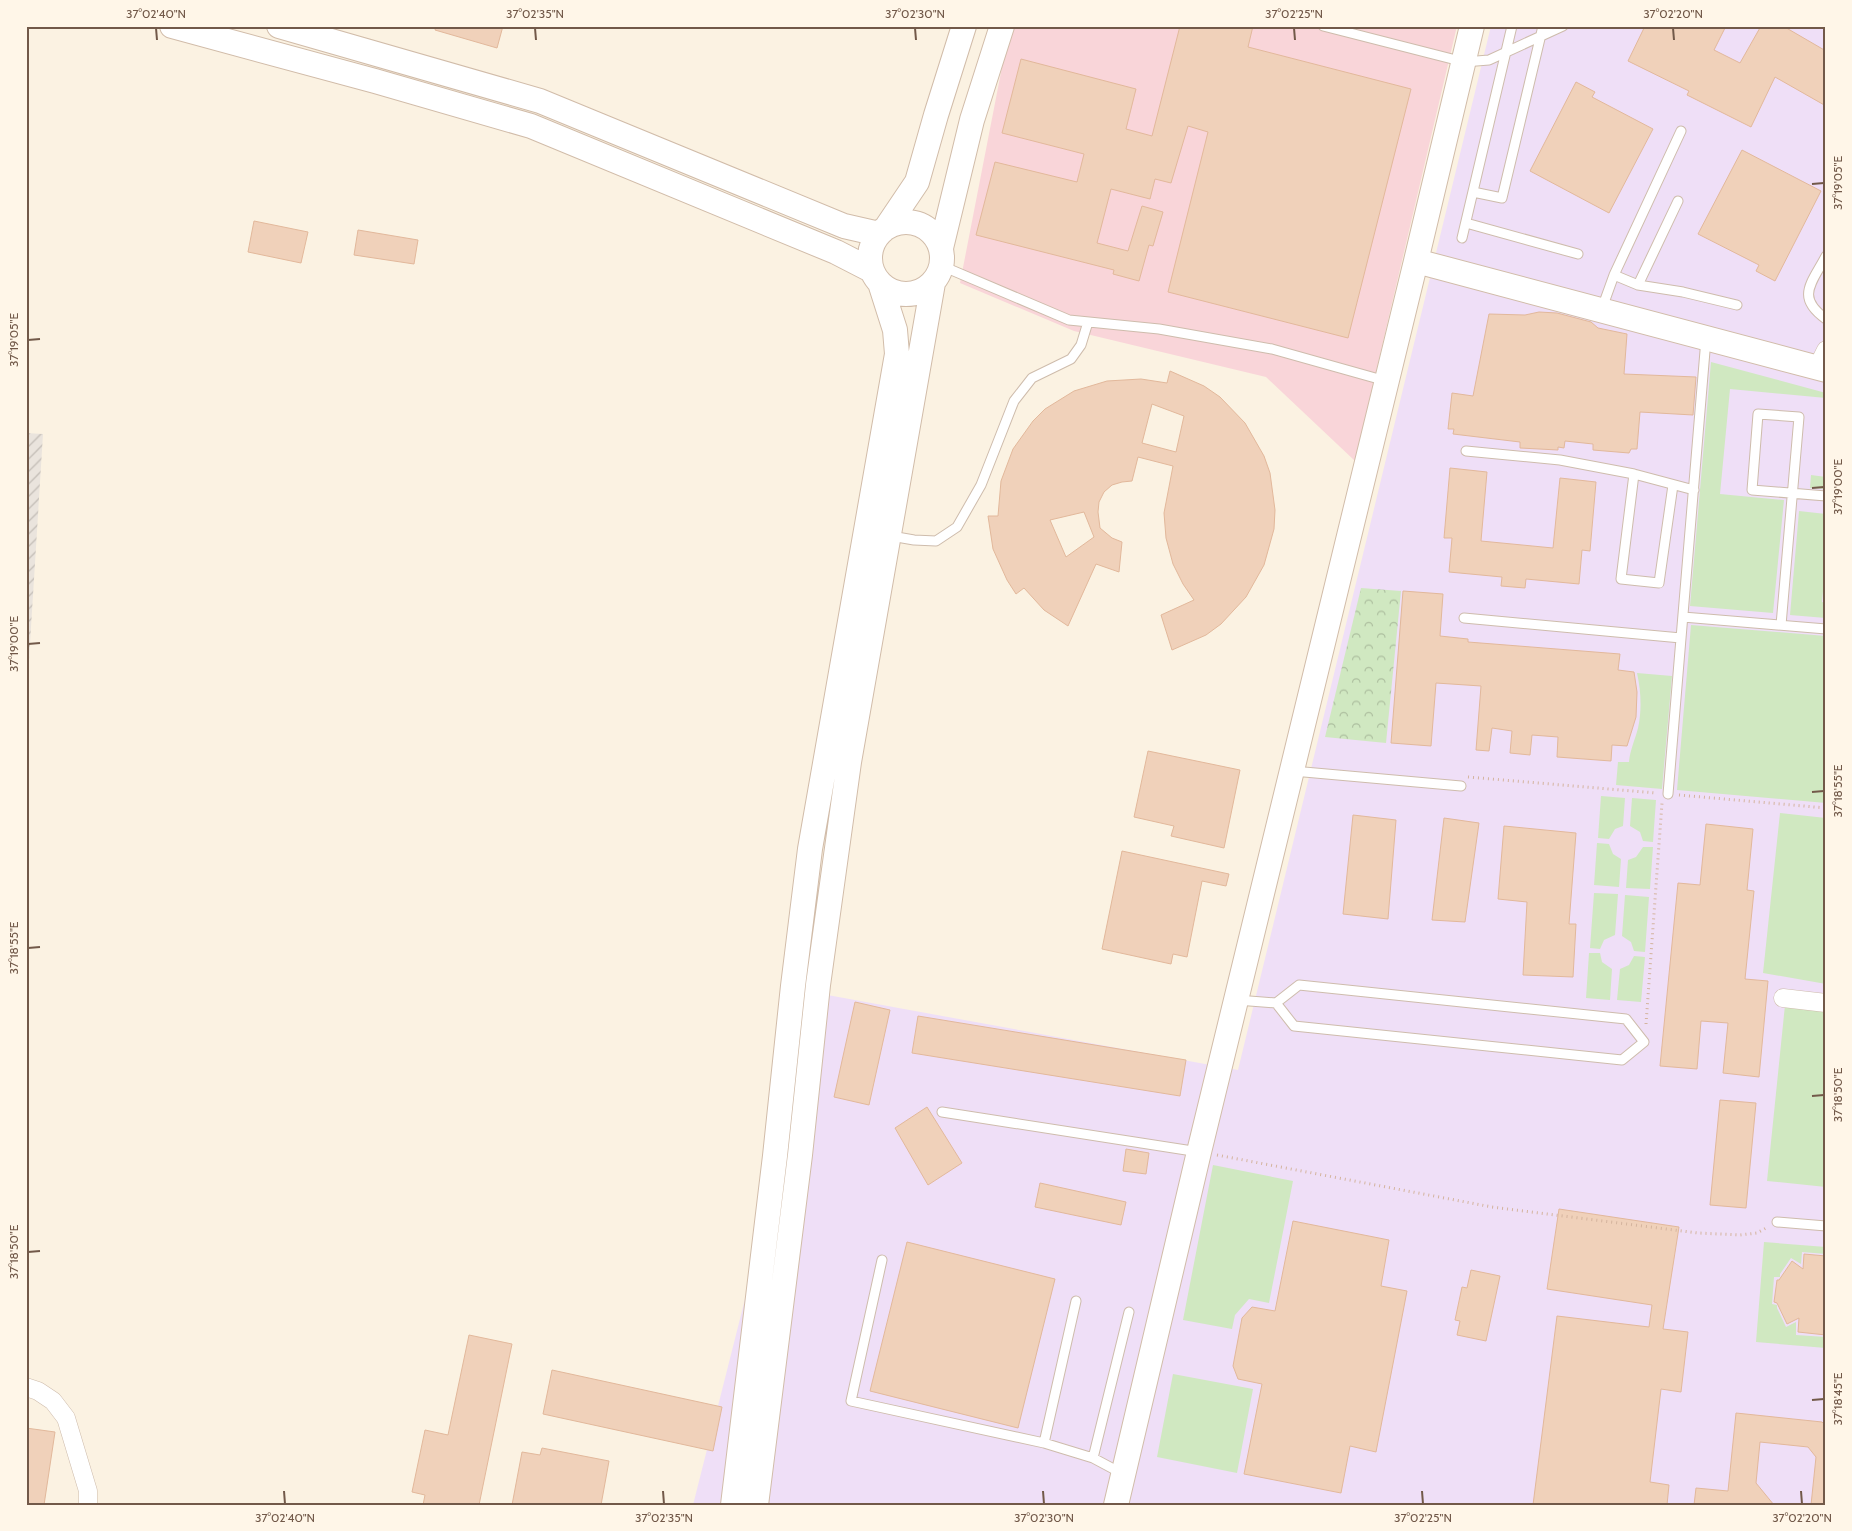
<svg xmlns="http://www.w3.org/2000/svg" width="1852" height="1531" font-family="Cabin,sans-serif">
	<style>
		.industrial { fill: url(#industrial-furrows) }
		.education { fill: #efdff7 }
		.medical { fill: #f9d5d9 }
		.green { fill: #d0e8c1 }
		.forest { fill: url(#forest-crowns) }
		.building { fill: #f0d1ba; stroke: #e2b89b; fill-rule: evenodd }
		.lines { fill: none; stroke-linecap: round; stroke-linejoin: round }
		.lane-casing { stroke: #cebcac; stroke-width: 11 }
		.street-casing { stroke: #cebcac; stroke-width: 19 }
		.secondary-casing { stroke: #d1bca9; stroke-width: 26 }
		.path { stroke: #d4b49e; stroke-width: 3; stroke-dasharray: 1 4; stroke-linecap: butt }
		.lane { stroke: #fff; stroke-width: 9 }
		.street { stroke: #fff; stroke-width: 18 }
		.secondary { stroke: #fff; stroke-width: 24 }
		.ticks { fill: none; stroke: #725949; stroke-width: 2 }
		.neatline { fill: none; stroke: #725949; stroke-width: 2 }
		.ticks-label { font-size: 12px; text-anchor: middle; fill: #725949 }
	</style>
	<defs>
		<pattern id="industrial-furrows" width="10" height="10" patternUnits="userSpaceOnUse" patternTransform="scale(1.25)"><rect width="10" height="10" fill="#eae4dd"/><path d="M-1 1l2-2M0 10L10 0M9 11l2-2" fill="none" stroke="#c2bcb5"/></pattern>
		<pattern id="forest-crowns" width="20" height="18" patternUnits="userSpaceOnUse" patternTransform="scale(1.25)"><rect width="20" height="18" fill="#d0e8c1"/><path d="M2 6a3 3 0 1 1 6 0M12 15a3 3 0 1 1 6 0" fill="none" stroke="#adbf9f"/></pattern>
	</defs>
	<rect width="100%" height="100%" fill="#fbf2e2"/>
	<!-- industrial -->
	<path class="industrial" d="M26,433L43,434L26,708Z"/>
	<!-- education -->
	<path class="education" d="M1491,26H1826V1505H693L822,994L1238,1070Z"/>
	<!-- medical -->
	<path class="medical" d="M1010,26H1457L1355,461L1266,377L1074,331L960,283Z"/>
	<!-- green -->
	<path class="green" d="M1711,362L1826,393V398L1730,389L1720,494L1784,500L1773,613L1690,606Z
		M1811,475L1826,477V487L1823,489L1810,488Z
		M1799,511L1826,514V560L1822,602L1826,603V618L1790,615Z
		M1691,625L1826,636V803L1677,790Z
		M1637,673L1672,676L1662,789L1616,785L1618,762H1629C1630,750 1635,740 1638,728C1642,710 1641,691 1637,673Z
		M1601,796L1625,798L1623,826L1615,829L1609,839L1598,838Z
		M1632,798L1656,800L1653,842L1643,841L1640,832L1630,826Z
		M1780,813L1826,818V984L1763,973Z
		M1597,843L1609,844L1613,854L1621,859L1619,887L1594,885Z
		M1643,847H1653L1650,889L1626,888L1628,860L1636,857Z
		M1594,893L1618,894L1615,935L1604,940L1600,949L1590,948Z
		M1625,895L1649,897L1645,952L1634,951L1631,942L1622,936Z
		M1589,953H1600L1602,962L1612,969L1610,1000L1586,998Z
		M1634,956L1645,957L1641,1002L1617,1000L1620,969L1629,965Z
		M1785,1005L1826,1009V1187L1767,1181Z
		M1213,1165L1293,1181L1269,1303L1249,1299L1235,1315L1232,1329L1183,1320Z
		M1764,1242L1826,1247V1254L1802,1252L1801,1264L1791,1258L1780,1274V1277H1774L1772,1304L1777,1305V1308L1786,1327L1796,1322V1335L1826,1337V1348L1756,1342Z
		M1173,1374L1253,1389L1237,1473L1157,1457Z"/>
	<!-- forest -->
	<path class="forest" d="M1361,588L1401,591L1386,743L1325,737Z"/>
	<!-- building -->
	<path class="building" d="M436,26H503L497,48L435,30Z
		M1180,26H1253L1248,47L1411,89L1348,338L1168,292L1208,132L1188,126L1171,183L1155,179L1150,199L1111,189L1097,243L1128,251L1142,206L1163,212L1153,246L1149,245L1139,281L1113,274L1114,270L976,235L995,162L1077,182L1084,154L1002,133L1021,59L1136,89L1126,129L1152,136Z
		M1645,26H1726L1714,50L1740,63L1761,26H1783L1826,51V106L1775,77L1751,127L1687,95L1689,91L1628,61Z
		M1576,82L1595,92L1592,97L1653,129L1609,213L1530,171Z
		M1742,150L1821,191L1775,281L1756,271L1759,265L1698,234Z
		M254,221L308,232L301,263L248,252Z
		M358,230L418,240L414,264L354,255Z
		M1539,312L1557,313L1591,322L1598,328L1627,334L1624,374L1696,377L1693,415L1640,412L1637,449H1631L1629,453L1593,450V444L1565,441L1564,448L1558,447V450L1520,448V442L1453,434L1454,429H1448L1452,393L1473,396L1489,314L1525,315Z
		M1170,371L1204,386L1220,397L1245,423L1264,456L1270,473L1275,510L1274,529L1264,565L1246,597L1221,624L1206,635L1172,650L1161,615L1194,600L1183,584L1173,564L1166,538L1164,513L1173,466L1138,457L1132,481L1122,482L1112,485L1104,492L1099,502L1098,512L1100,528L1112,538L1122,542L1119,572L1096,564L1068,626L1044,610L1024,588L1016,594L1007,580L993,549L988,516H998L1001,481L1013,449L1033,421L1045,409L1074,391L1107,381L1141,379L1167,383ZM1152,404L1184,416L1176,452L1142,443ZM1084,512L1094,537L1066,557L1050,520Z
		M1450,468L1487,472L1481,541L1553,548L1560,478L1596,482L1590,551L1582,550L1579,584L1526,579L1525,588L1501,586L1502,577L1449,572L1452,538H1444Z
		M1403,591L1443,594L1440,636L1468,639V642L1620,654L1618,670L1634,672L1637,692L1636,717L1627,746L1612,745L1611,761L1557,757L1558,737L1532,735L1530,755L1510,753L1512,731L1492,728L1489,751L1476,750L1481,686L1436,683L1431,746L1391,743Z
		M1148,751L1240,770L1224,848L1171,836L1174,826L1134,817Z
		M1353,815L1396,820L1388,919L1343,914Z
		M1444,818L1479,823L1465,922L1432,920Z
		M1706,824L1753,829L1747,890L1754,891L1745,979L1768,981L1759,1077L1723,1073L1728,1023L1701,1021L1697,1069L1660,1066L1678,883L1700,885Z
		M1504,826L1576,833L1569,924H1576L1573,977L1523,975L1527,902L1498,899Z
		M1122,851L1229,874L1226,886L1202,881L1187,957L1173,954L1171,964L1102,949Z
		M855,1002L890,1010L869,1105L834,1097Z
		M918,1016L1186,1060L1180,1096L912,1053Z
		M1720,1100L1756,1103L1746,1208L1710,1205Z
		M927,1107L962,1163L928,1185L895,1128Z
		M1126,1149L1149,1153L1146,1174L1123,1171Z
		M1040,1183L1126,1202L1121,1225L1035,1207Z
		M1559,1209L1679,1227L1663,1329L1688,1332L1681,1392L1661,1389L1650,1482L1669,1485L1667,1505H1533L1557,1316L1649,1327L1652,1305L1547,1289Z
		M1293,1221L1389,1240L1381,1286L1407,1291L1376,1452L1350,1446L1341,1493L1244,1474L1262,1384L1238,1379L1233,1366L1242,1318L1252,1307L1275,1311Z
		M907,1242L1055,1279L1018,1428L870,1391Z
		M1804,1254L1826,1256V1335L1798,1332L1799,1318L1787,1324L1777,1303L1774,1302L1777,1280H1779L1792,1261L1803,1269Z
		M1471,1270L1500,1276L1486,1341L1457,1335L1460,1321L1455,1320L1462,1287L1467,1288Z
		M469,1335L512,1344L479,1505H423L425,1495L412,1492L425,1430L448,1435Z
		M552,1370L722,1407L713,1451L543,1414Z
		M1736,1413L1822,1422L1826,1426V1505H1811L1816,1457L1808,1447L1760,1442L1756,1483L1774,1505H1694L1696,1488L1728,1491Z
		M26,1428L55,1432L44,1505H26Z
		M542,1448L609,1461L601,1505H512L522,1452L540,1455Z"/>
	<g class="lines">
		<!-- lane casing -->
		<g class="lane-casing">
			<path id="lane" d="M1323,26L1464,62L1489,60L1563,26
				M1473,192L1502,198L1543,26
				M1466,223L1578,254
				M1462,238L1512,26
				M1826,256C1812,283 1795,297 1826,319
				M942,266L1069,320L1159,329L1272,349L1386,381
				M1614,275L1638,285L1683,292L1737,305
				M1638,285L1678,201
				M1601,311L1614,275L1681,131
				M1466,451L1560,460L1634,474L1694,490
				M1634,474L1621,579L1659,583L1673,485
				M891,536L914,540L936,541L957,527L981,485L1014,401L1032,378L1071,359L1081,345L1088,322
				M1683,617L1826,629
				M1464,618L1681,638
				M1781,625L1799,417L1758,414L1752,490L1826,496
				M1293,771L1461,786
				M1668,794L1706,339
				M1237,1000L1276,1003L1299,985L1626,1019L1644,1042L1622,1060L1294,1026L1276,1003
				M942,1112L1199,1152
				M1777,1222L1826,1226
				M882,1260L851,1401L1044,1443L1093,1458L1123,1474
				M1044,1443L1076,1301
				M1093,1458L1129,1312"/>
		</g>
		<!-- street casing -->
		<g class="street-casing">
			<path id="street" d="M1817,368L1826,350
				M1783,998L1826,1003
				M26,1387L38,1391L53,1401L66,1418L88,1491V1505"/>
		</g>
		<!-- secondary casing -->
		<g class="secondary-casing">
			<path id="secondary" d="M172,26L375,81L531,126L836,252L871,270
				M279,26L540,101L844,226L879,234
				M870 258a36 36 0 1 1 72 0a36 36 0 1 1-72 0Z
				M886,228L917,182L936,115L964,26
				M941,248L972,120L1002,26
				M1416,261L1472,26
				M733,1505L775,1156L793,986L810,849L897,354L895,330L881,286
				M756,1505L800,1155L818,985L849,762L933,283
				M1116,1505L1199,1152L1416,261L1826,370"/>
		</g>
		<!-- path -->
		<path class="path" d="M1468,777L1656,793
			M1679,795L1826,808
			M1646,1024L1662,803
			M1217,1155L1492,1207L1698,1233L1740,1235L1757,1233L1768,1227"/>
		<!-- lane -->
		<use href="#lane" class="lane"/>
		<!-- street -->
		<use href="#street" class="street"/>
		<!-- secondary -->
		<use href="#secondary" class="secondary"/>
	</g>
	<!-- ticks -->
	<path class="ticks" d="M156,28L157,40M535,28L536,40M915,28L916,40M1294,28L1295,40M1673,28L1674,40M1812,184L1824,183M28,340L40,339M1812,488L1824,487M28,644L40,643M1812,792L1824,791M28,948L40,947M1812,1096L1824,1095M28,1252L40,1251M1812,1400L1824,1399M284,1491L285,1504M663,1491L664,1504M1043,1491L1044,1504M1422,1491L1423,1504M1801,1491L1802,1504"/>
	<!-- border -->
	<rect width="1852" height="1531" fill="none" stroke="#fff6e8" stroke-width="55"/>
	<rect x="28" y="28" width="1796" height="1476" class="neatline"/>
	<g class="ticks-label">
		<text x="156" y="18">37°02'40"N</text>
		<text x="535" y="18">37°02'35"N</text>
		<text x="915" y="18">37°02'30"N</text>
		<text x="1294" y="18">37°02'25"N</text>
		<text x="1673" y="18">37°02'20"N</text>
		<text transform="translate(1838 183) rotate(-90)" y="4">37°19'05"E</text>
		<text transform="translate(14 340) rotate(-90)" y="4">37°19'05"E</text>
		<text transform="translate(1838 487) rotate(-90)" y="4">37°19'00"E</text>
		<text transform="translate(14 644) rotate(-90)" y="4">37°19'00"E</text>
		<text transform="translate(1838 791) rotate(-90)" y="4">37°18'55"E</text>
		<text transform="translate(14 948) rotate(-90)" y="4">37°18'55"E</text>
		<text transform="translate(1838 1095) rotate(-90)" y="4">37°18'50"E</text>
		<text transform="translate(14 1252) rotate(-90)" y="4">37°18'50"E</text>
		<text transform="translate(1838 1399) rotate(-90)" y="4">37°18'45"E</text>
		<text x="285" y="1522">37°02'40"N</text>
		<text x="664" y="1522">37°02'35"N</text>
		<text x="1044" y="1522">37°02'30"N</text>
		<text x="1423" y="1522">37°02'25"N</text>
		<text x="1802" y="1522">37°02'20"N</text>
	</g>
</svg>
